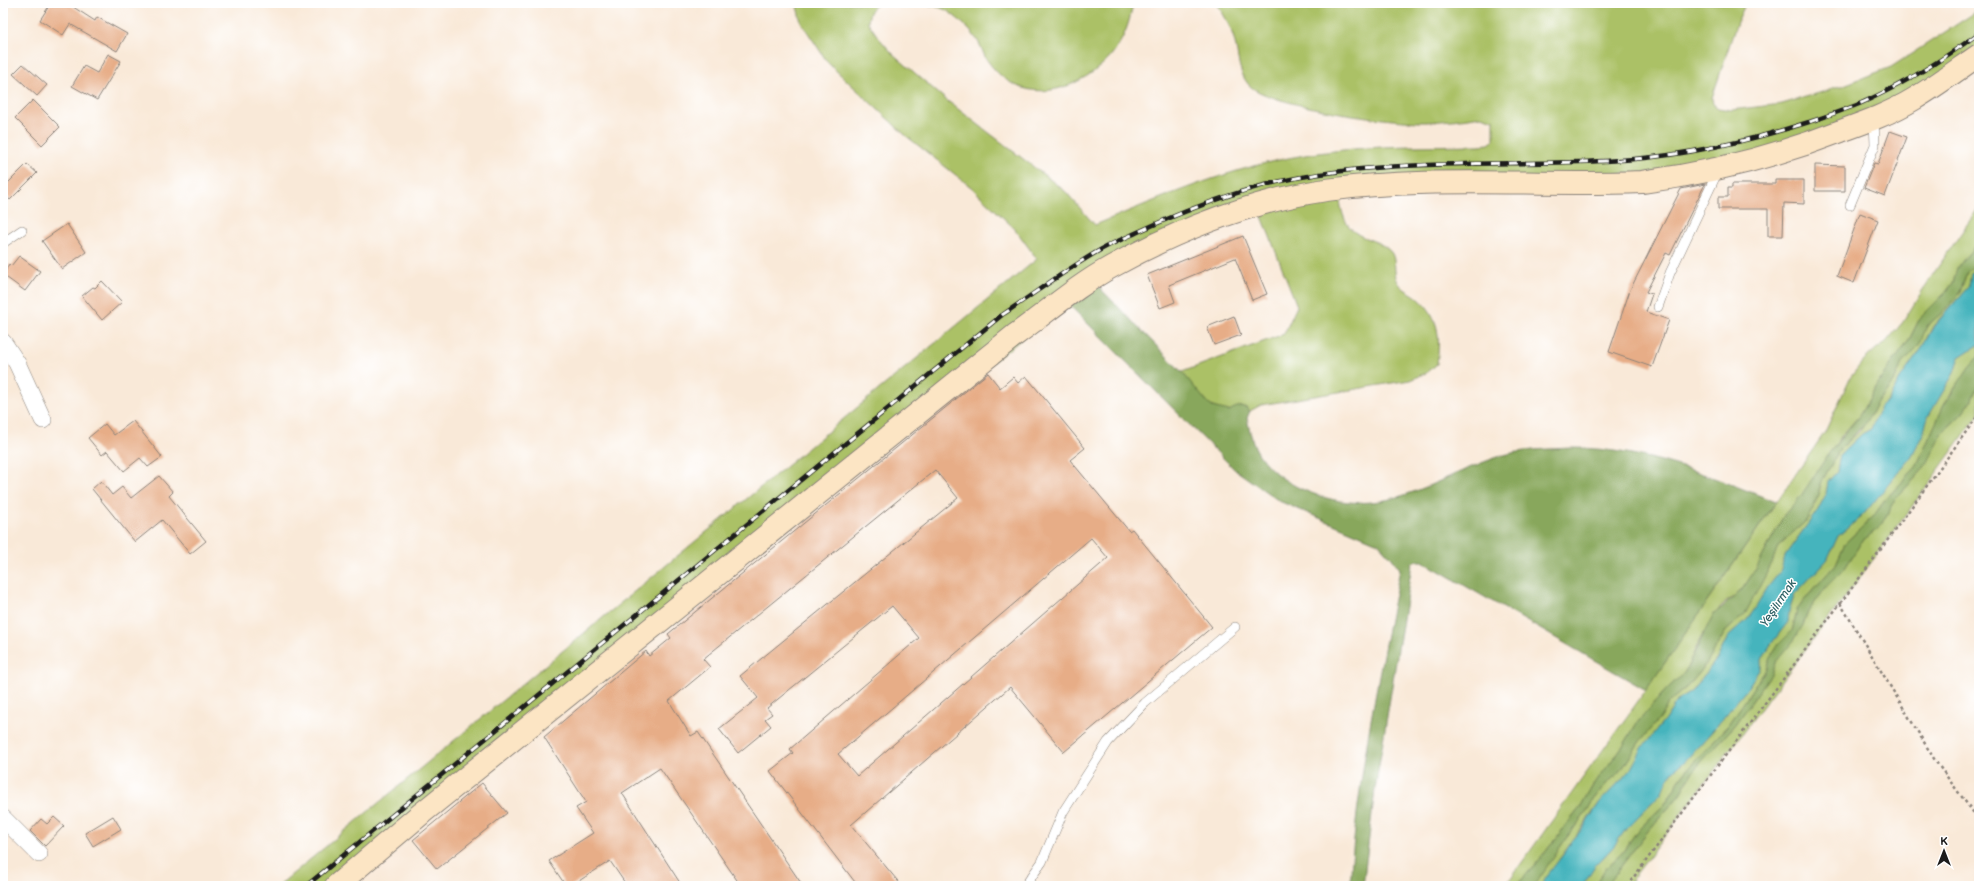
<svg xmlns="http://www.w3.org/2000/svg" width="1982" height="889" font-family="'Balsamiq Sans',sans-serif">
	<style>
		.green { fill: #abc166; stroke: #646e41 }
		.forest { fill: #88a75b; stroke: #52623c }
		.water { fill: #44b4bd; stroke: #30686c }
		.building { fill: #e7ad87; fill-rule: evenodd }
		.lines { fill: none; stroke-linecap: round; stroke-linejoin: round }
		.lane-casing { stroke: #8a827a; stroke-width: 10 }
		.street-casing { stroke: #8a827a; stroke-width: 18 }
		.secondary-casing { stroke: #8a827a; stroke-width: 24 }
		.path { stroke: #8a827a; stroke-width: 2.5; stroke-dasharray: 3 3; stroke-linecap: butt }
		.lane { stroke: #fff; stroke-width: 9 }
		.street { stroke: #fff; stroke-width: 17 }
		.secondary { stroke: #fce5c4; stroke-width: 22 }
		.rail-casing { stroke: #1c1c1c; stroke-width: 4.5 }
		.rail { stroke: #fff; stroke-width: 3; stroke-dasharray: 9; stroke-linecap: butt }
		.labels { text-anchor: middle; stroke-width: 3; stroke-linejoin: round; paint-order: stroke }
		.water-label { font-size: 12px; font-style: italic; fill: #2e6064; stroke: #fff }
	</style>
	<rect width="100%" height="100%" fill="#fff"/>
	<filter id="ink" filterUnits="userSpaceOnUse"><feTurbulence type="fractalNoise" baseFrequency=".025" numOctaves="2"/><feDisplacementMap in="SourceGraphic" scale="8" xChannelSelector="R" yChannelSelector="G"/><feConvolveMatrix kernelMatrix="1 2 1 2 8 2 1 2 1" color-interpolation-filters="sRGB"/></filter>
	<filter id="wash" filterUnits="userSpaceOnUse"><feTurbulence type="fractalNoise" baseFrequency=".012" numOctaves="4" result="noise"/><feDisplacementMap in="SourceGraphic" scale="16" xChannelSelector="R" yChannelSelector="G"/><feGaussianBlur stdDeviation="0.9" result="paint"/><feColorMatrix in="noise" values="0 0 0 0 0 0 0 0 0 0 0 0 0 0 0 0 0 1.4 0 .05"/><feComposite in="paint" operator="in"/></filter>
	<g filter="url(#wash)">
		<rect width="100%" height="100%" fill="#f9e9d8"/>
		<!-- green -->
		<path class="green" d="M796,3H883C873,5 869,11 868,22L878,37L893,54L945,99L1065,191L1095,225C1168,195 1240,163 1319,153C1372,145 1426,146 1479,145L1489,144L1494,140V120L1481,116C1463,119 1445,121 1427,122C1396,123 1265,106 1248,84C1236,69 1239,50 1232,33C1229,22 1222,13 1217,3H1746L1737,22L1712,98L1713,104L1718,108L1731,110L1782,104L1836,88L1891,67L1979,10V55L1914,99L1718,169L1339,189C1340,205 1342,223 1356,233C1366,240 1380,241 1389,250C1398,258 1392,272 1398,282C1403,291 1412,292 1419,299C1440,317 1440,339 1437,364L1428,372L1410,380L1261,405L1250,411C1241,402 1238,410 1228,411C1224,412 1217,409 1213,407C1203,402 1190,382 1182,372L1284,334L1297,306L1258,206L1112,267L336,886H278L1037,259L1015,229L971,187L905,135L828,63L801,22Z
			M904,3H1133C1128,33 1117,56 1090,74C1053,99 1011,98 985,57C983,52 981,47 979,43C972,31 960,20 949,12C938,4 918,5 904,3Z
			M1979,207V241L1957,268L1953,283L1946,292L1920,318L1908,342L1884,374L1859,416L1842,435L1801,496L1784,515L1756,569L1741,591L1721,606L1700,639L1685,672L1666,690L1637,723L1625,743L1592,787L1582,805L1536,864L1516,886H1505L1646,690L1825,432L1850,378L1863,361L1876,349L1886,342L1903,322L1927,283Z
			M1979,260V265L1971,274L1969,286L1933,326L1920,351L1900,379L1889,399L1885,402L1871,429L1862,434L1840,455L1837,471L1828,482L1826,494L1818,510L1786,554L1780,572L1768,587L1755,609L1747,620L1728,637L1717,659L1691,692L1678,700L1665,720L1643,747L1629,772L1600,802L1544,881L1543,886H1532L1567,837L1586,813L1593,800L1607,783L1620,772L1640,741L1669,702L1689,685L1701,671L1726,631L1745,614L1771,563L1778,546L1806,521L1814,507L1822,481L1840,449L1860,431L1870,416L1875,405L1894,382L1902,363L1912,354L1927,326L1946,309L1960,292L1967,272Z
			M1979,344V356L1948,397L1916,467L1885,500L1873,517L1845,543L1836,564L1806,598L1797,610L1792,631L1778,645L1770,657L1765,671L1730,723L1684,773L1665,804L1637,831L1622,853L1605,869L1595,886H1582L1594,867L1614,846L1626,829L1661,793L1673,771L1684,762L1715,728L1746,690L1759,670L1763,657L1771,644L1788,622L1789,611L1794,595L1827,560L1838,536L1863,515L1911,457L1922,436L1928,417L1954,373L1959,357Z
			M1979,382V414L1876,556L1627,886H1606L1648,831L1678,797L1693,771L1736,724L1771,674L1775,663L1803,625L1808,612L1827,586L1845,568L1862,541L1880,527L1895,499L1920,473L1943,432L1961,415L1971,402Z"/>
		<!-- forest -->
		<path class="forest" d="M1979,241V260L1967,272L1960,292L1946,309L1927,326L1920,343L1912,354L1902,363L1894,382L1875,405L1867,422L1840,449L1822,481L1814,507L1806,521L1778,546L1772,563L1745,614L1726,631L1701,671L1689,685L1669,702L1660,718L1640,741L1620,772L1607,783L1593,800L1586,813L1567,837L1535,884L1532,886H1516L1536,864L1582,805L1592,787L1625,743L1637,723L1666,690L1685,672L1713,615L1741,591L1756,569L1784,515L1801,496L1829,453L1859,416L1884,374L1908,342L1920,318L1946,292L1953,283L1957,268Z
			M1092,280L1182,372L1206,401L1212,407L1229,411C1237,406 1243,404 1250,411L1247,418C1249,427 1251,438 1255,447C1264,467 1285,482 1304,490C1385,525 1430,478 1504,455C1525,449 1551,449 1573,448C1644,448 1710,476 1776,502L1646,690L1422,561H1415L1412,564L1375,790L1363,886H1350C1357,780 1379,674 1400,569L1391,557L1378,543L1279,501L1234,469L1064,300Z
			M1979,356V382L1971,402L1961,415L1943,432L1928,462L1920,473L1895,499L1880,527L1862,541L1845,568L1827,586L1808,612L1803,625L1795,639L1775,663L1771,674L1736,724L1693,771L1678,797L1648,831L1606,886H1595L1605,869L1622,853L1637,831L1665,804L1684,773L1730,723L1765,671L1770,657L1778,645L1792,631L1797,610L1806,598L1836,564L1845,543L1873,517L1885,500L1916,467L1944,405L1969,367Z"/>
		<!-- water -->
		<path class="water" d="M1979,265V344L1959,357L1954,373L1928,417L1922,436L1911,457L1863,515L1838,536L1827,560L1794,595L1789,611L1788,622L1771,644L1763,657L1759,670L1746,690L1715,728L1684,762L1673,771L1661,793L1626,829L1614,846L1594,867L1582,886H1543L1545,878L1566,851L1572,841L1583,828L1600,802L1629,772L1643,747L1665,720L1678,700L1691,692L1717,659L1728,637L1747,620L1755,609L1768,587L1780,572L1786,554L1818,510L1826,494L1828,482L1837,471L1840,455L1862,434L1871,429L1880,407L1889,399L1900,379L1920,351L1934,326L1969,286L1971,274Z"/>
		<g id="blocks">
			<!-- building -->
			<path class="building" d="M51,3H67L95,21L97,17L127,34L117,51L70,24L63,35L40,20Z
				M108,54L121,61L97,100L72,86L84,66L97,73Z
				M23,64L47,85L37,96L13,74Z
				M33,100L60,127L42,145L15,118Z
				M1890,131L1907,137L1885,196L1864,188L1874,163L1878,164Z
				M27,164L37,173L10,200L3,193V188Z
				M1815,165L1845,166V191H1815Z
				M1775,180H1804V204L1784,203L1783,236H1768V209H1718V197H1728V188H1732V184H1775Z
				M1705,184L1670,255L1666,253L1646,292L1652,294L1646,312L1669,320L1652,367L1609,352L1630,290L1681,189Z
				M1860,213L1878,220L1854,283L1837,276Z
				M67,224L86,252L62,269L42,241Z
				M1243,236L1267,294L1252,300L1235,258L1169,285L1175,302L1160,308L1147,275Z
				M19,256L40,271L25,291L3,275L9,264L11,266Z
				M102,281L122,302L102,320L82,296L93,287L95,288Z
				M1234,316L1241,335L1214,345L1207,327Z
				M988,373L1000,388L1013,377L1018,383L1026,376L1085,448L1070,460L1129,531L1132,529L1212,627L1064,752L1010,687L851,825L902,886H858L770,771L793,753L790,749L919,638L892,606L767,708L772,714L765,719L771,726L738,753L719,729L758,698L740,676L958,498L935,470L703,659L710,667L669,701L691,736L698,732L803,886H741L660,768L622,793L682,886H627L610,861L571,886H566L549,861L593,833L576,808L586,802L544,737L646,651L649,656L671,638L668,634ZM1091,538L1108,558L857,776L838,754Z
				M133,421L162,457L148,467L140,458L124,471L107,451L102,455L88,438L105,424L114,435Z
				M159,476L173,492L169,496L206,541L190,554L162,520L135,542L92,489L101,481L112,495L122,487L131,498Z
				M482,783L507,813L437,869L413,840Z
				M113,816L121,829L93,846L85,833Z
				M54,817L64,826L45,846L30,831L41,819L47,824Z"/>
		</g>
	</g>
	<g filter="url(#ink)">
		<use href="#blocks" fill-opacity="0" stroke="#8a827a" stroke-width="1"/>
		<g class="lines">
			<!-- lane casing -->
			<g class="lane-casing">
				<path id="lane" d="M1850,205L1875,145L1874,119
					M3,243L22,230
					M1658,307L1670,273L1718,171
					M1025,886L1042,862L1063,812L1108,742L1145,703L1235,627"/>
			</g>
			<!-- street casing -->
			<g class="street-casing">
				<path id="street" d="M3,342L17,363L43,420
					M3,818L39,854"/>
			</g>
			<!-- secondary casing -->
			<g class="secondary-casing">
				<path id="secondary" d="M336,886L422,813L1015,335C1047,312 1078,285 1113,266C1178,230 1252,201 1326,190C1430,176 1537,186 1642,182C1711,173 1777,156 1841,131C1866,122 1891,113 1914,99C1936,86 1957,70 1979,55"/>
			</g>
			<!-- path -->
			<path class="path" d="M1840,603L1936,762L1979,820
				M1627,886L1876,556L1979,414"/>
			<!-- lane -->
			<use href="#lane" class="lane"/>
			<!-- street -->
			<use href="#street" class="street"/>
			<!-- secondary -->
			<use href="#secondary" class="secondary"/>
			<!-- rail casing -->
			<g class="rail-casing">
				<path id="rail" d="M306,886L1002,315C1035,293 1068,268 1102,249C1114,242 1128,237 1140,231C1184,211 1230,193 1277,182C1384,158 1496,166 1605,161C1674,158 1743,143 1809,122C1829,115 1849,109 1868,100C1907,82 1944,59 1979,33"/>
			</g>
			<!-- rail -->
			<use href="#rail" class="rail"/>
		</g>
	</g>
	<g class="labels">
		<!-- water labels -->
		<g class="water-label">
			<text transform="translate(1778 603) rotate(-56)" y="4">Yeşilırmak</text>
		</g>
	</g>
	<!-- margin -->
	<rect width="1982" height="889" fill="none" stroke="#fff" stroke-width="16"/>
	<!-- north arrow -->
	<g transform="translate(1944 851)" stroke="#ffffff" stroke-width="3" paint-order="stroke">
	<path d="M0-3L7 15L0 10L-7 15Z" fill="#1c1c1c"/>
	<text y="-6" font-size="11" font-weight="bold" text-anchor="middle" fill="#1c1c1c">K</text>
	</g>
</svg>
